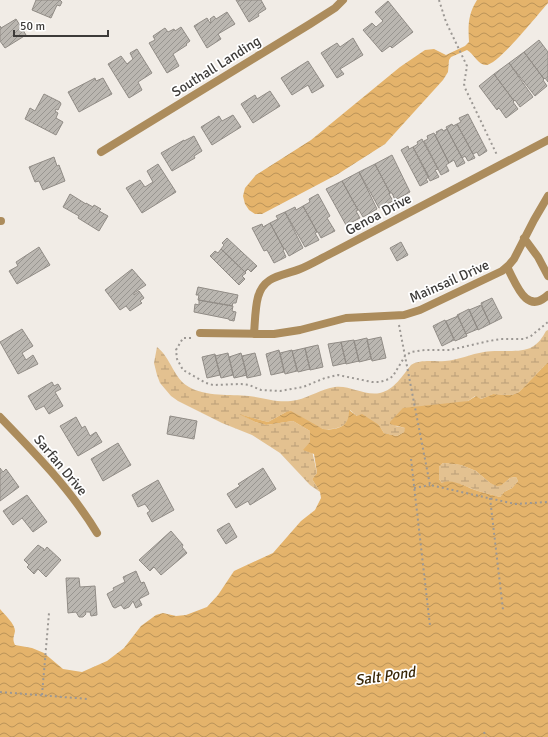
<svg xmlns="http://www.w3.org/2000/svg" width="548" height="737" font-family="Signika,sans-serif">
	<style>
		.wetland { fill: url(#wetland-marsh) }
		.water { fill: url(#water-waves); fill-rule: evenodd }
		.building { fill: url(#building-hatch); stroke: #918c86 }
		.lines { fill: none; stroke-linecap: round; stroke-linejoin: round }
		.path { stroke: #9c9894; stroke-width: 2; stroke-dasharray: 2 3; stroke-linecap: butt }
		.minor { stroke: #ac8c5c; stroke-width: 8 }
		.labels { text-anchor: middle; stroke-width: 3.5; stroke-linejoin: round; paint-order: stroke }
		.street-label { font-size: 14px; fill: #3d3b39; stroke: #fff }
		.water-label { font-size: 15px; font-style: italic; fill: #392605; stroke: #fff }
	</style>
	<defs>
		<pattern id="wetland-marsh" width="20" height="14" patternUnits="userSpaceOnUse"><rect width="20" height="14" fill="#e3c190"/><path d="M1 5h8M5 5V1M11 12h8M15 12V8" fill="none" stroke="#b99e77"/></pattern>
		<pattern id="water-waves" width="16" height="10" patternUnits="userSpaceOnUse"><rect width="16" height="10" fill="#e4b36b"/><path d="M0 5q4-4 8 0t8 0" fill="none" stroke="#ba9359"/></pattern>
		<pattern id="building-hatch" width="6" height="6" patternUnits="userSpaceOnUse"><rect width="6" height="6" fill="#bab6b0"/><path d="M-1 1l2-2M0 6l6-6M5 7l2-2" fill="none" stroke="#989590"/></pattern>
	</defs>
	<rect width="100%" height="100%" fill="#f1ece6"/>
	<!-- wetland -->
	<path class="wetland" d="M548,330V362L519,392L512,395L493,394L481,399L475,396L468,401L395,426L406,428L404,432L397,436L384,433L379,425L357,416L350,410C350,414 350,417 348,420C344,428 332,430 323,429L286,412L268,422L242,415L255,422L266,425L293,421L310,431V442L317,473L312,479L320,492L310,485L280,453L252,435L222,423L178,401L171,396L160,383L157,375L154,363L157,347C171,358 174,379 189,387C206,397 230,394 249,396C266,398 280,404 297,400C310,397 321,389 335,387C350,385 364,396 380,393C394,390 403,375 411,365C421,359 433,362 445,361C458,360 471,354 484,352C498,349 520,354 532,347C539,343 542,338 546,331Z
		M443,463L461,465L476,471L490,483L502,485L510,478L516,477L518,481L512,488L504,492L500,497L478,491L460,484L442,483L439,479V467Z"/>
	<!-- water -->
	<path class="water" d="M477,0H548V3C539,13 498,65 486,65C478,65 474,54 467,50L451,57L449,60L448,72L443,80L385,144L338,174L262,214H255L249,210L245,204L243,196L245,188L256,175L311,140L400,67L425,50L434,49L446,55L465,46L469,42C468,26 468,14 477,0Z
		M548,362V737H0V609C5,615 15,624 15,631C14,637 12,639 15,645L32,648L44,653L63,669L82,672L107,661L124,648L141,626L156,615L163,613L176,616L186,615L207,607L218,595L234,571L273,553L301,521L315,510L321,498L320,492L312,479L317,473L314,454L303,450L310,442V431L293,421L266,425L255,422L239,414L268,422L286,412L291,411L323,429C338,431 350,426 349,410L357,416L362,414L379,425L384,433L397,436L404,432L405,428L390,424V422L403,408L468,401L476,396L481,399L493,394L512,395L519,392ZM443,463L461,465L476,471L490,483L497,486L502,485L510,478L516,477L518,481L512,488L504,492L500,497C493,495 485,493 478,491C467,488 453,478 442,483L439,479V467Z"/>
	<!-- building -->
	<path class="building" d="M36,0H60L62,2L60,6L57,5L51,18L32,10Z
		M236,0H261L266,9L258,14L259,16L249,22Z
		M388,1L413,32L392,48L390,46L382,52L363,30L372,23L376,27L383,21L375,12Z
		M227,12L235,24L218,34L221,39L207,48L194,26L207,18L210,23L211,22L210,19L214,16L216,19Z
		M16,19L26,35L5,48L0,41V26L1,28Z
		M181,27L190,41L186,44L187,45L173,54L179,66L167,73L149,43L155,40L153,36L165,28L168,32L174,29L175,31Z
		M353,38L363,55L340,69L344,74L337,78L321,53L337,43L340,47Z
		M539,40L548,52V82L545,78L544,79L524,52Z
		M137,49L152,73L138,82L142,90L129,98L108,64L121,56L127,64L133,59L130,53Z
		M524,52L544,79L543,80L547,86L535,96L509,63Z
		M308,61L324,86L312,93L308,85L292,95L281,78Z
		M509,63L533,97L520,107L515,100L514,101L494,74Z
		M494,74L514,101L513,102L518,109L506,118L499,108L497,110L479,86Z
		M95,78L96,81L103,78L112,94L79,112L68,92Z
		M270,91L280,106L253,123L241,104L255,95L257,99Z
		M44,94L60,102L61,104L58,110L56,109L55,111L58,113L56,118L63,122L56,135L25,119L30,108L35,111Z
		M468,114L487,151L479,156L477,152L473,154L457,124L461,122L459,118Z
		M233,115L241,127L212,145L201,127L219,116L222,121Z
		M452,124L453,126L457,124L475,158L468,161L465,156L462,158L446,127Z
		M442,129L443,131L447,129L465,163L457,167L454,160L449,163L435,135L437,134L436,132Z
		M434,133L449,163L446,165L449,171L441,175L424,141L428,139L427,136Z
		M194,136L202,151L194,156L195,158L172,171L161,153L184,140V141Z
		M422,139L438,169L435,170L439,177L430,181L413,147L418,144L417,142Z
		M408,146L409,149L413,147L429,177L426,179L428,182L420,186L401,150Z
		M392,155L410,192L395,200L392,193H390L375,164Z
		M54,157L57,166L59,165L65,181L43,190L39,181L35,182L29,167Z
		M158,164L176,192L142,213L126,188L140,180L145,187L153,182L147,171Z
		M375,164L390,193L389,194L393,201L379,208L359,172Z
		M359,172L377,209L363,217L359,210H358L342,181Z
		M342,181L358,210L356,211L360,218L346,225L326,189Z
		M70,194L86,204V203L93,207L94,205L101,209L99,211L108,216L99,231L78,218L79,216L63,207Z
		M318,194L330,216L327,218L335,231L321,238L318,232H317L303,206L310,202L309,199Z
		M303,206L317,232L315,233L319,240L305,247L285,212L295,207L296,210Z
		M285,212L303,248L289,256L285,249H284L270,223L278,219L276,216Z
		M270,223L284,249L283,250L286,257L274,263L267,250L264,251L252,228L262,224L263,227Z
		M227,238L257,266L251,272L248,269L245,272L221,249L224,245L222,243Z
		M401,242L408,255L397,261L390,248Z
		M39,247L50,265L17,284L9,271L18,266L16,262Z
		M221,249L246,273L242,276L245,279L239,285L210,256L215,251L218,253Z
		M132,269L146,285L134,293V295L139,291L144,298L140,301L142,303L130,311L126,306L120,310L105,290Z
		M198,287L238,295L236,303H233L232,306L198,300L199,295H196Z
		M492,298L502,318L490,324L481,303Z
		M199,300L233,306L232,311L236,312L234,321L229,320V319L194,312L195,304L199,305Z
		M481,305L490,324L478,330L469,310Z
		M469,309L478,329L466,334L457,315Z
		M458,316L467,336L455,341L446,321Z
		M445,320L454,340L442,346L433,326Z
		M22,329L33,346L22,353L26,360L33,355L38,364L18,374L0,342Z
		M381,337L386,358L372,361L367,340Z
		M367,338L371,359L359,362L354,341Z
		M354,340L359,361L346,364L341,342Z
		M341,342L346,363L333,366L328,344Z
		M318,345L323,367L310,370L305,348Z
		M305,348L310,369L298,372L292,351Z
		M279,350L284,372L271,375L266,354Z
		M292,350L297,371L285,374L280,353Z
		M228,353L233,375L221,378L215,356Z
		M241,353L247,375L234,378L229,357Z
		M255,353L261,375L247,378L242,356Z
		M215,354L220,375L207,378L202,357Z
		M52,382L54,386L58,384L61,389L55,392L63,406L49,414L44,406L36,410L28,396Z
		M170,416L197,421L194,439L167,434Z
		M76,417L82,428L85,426L90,436L96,432L102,442L78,456L60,426Z
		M118,443L131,465L103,481L91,459Z
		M0,468L3,472L6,469L19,487L0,501Z
		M263,468L276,489L250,505L248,501L236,508L227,494L240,486L238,484Z
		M158,480L174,510L152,522L147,513L150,511L145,504L138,507L132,495Z
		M27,495L47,522L33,532L22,518L13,525L3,511Z
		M229,523L237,537L226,544L217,530Z
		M171,531L183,545L182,547L187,553L161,575L154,567L150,571L139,560Z
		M38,545L44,549V551L47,547L61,560L46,577L38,569L34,574L27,567L29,565L24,560Z
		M136,571L141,583L144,582L149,594L139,599L142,605L136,608L133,601L129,607L124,609L121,605L115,608L113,607L107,594L114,590L113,588L125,582L123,577Z
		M66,578H79L80,587L95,586L97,615L91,616L90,612H85L86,614L83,617H79L76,612L68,613Z"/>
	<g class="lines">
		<!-- path -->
		<path class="path" d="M439,0L446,22L467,66L464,84L465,88L497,155
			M399,325L430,485L515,504L548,502
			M191,338H183L176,350L177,359L183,370L206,383L213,385L241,384L249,385L261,390L280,391L303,387L325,378L338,375L372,382H380L389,379L393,376L405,356L411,352L425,350H450L489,341L501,339H524L531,336L548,322
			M411,459L430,626
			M414,488L430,485
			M490,498L503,610
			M0,692L88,699
			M42,695L49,613
			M484,732L486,737"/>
		<!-- minor -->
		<path class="minor" d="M101,152L310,24L335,8L343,0
			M0,221H1
			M524,238L538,257L548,276
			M507,267C516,283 526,316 548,295
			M200,333L274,334L300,330L346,318L404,315L420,310L502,271L509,265L514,259L534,220L548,196
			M254,334C255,322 255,308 258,297C264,275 283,276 300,269C310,265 320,259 330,254L548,140
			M0,417C35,453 71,490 97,533"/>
	</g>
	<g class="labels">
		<!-- street labels -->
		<g class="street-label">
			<text transform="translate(216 66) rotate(-32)" y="5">Southall Landing</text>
			<text transform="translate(378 214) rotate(-28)" y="5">Genoa Drive</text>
			<text transform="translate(449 281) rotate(-24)" y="5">Mainsail Drive</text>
			<text transform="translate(61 465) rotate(50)" y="5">Sarfan Drive</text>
		</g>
		<!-- water labels -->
		<g class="water-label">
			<text transform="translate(385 676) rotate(-8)" y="5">Salt Pond</text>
		</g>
	</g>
	<!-- scale -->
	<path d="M14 30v6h94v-6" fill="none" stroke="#3d3b39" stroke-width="2"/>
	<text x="20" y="30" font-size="12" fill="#3d3b39" stroke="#ffffff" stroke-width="3" paint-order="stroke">50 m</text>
</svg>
